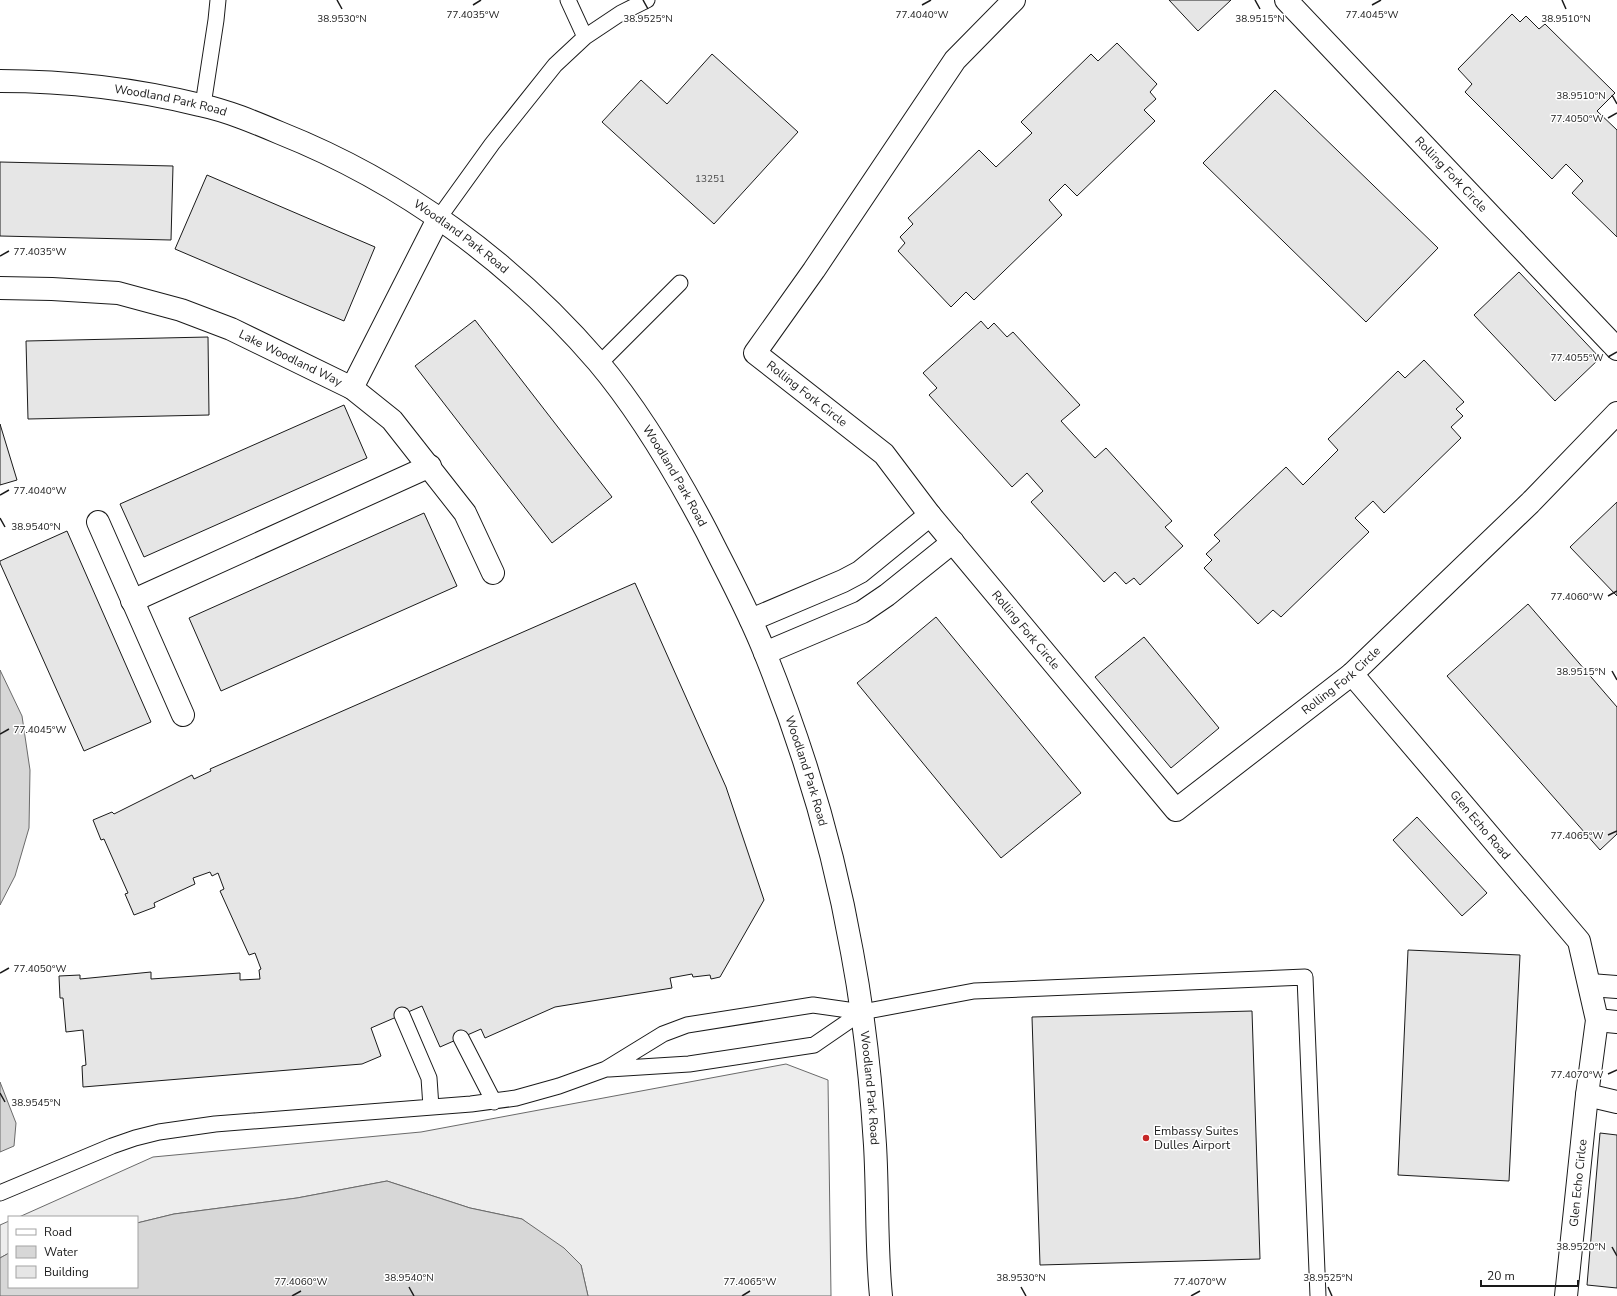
<svg xmlns="http://www.w3.org/2000/svg" width="1617" height="1296" font-family="'Nunito Sans',sans-serif">
	<style>
		.built { fill: #ededed; stroke: #6a6a6a }
		.water { fill: #d7d7d7; stroke: #6a6a6a }
		.building { fill: #e6e6e6; stroke: #1a1a1a }
		.lines { fill: none; stroke-linecap: round; stroke-linejoin: round }
		.service-casing { stroke: #1a1a1a; stroke-width: 17 }
		.minor-casing { stroke: #1a1a1a; stroke-width: 24 }
		.service { stroke: #fff; stroke-width: 15 }
		.minor { stroke: #fff; stroke-width: 22 }
		.ticks { fill: none; stroke: #1a1a1a; stroke-width: 1.5 }
		.poi-dot { fill: #c62828; stroke: #fff; stroke-width: 1.5 }
		.labels { text-anchor: middle; stroke-width: 3; stroke-linejoin: round; paint-order: stroke }
		.number-label { font-size: 10px; fill: #4d4d4d }
		.street-label { font-size: 12px; fill: #1a1a1a; stroke: #fff }
		.poi-label { font-size: 12px; fill: #1a1a1a; stroke: #fff; text-anchor: start }
		.ticks-label { font-size: 10px; text-anchor: middle; fill: #1a1a1a; stroke: #fff; stroke-width: 3; stroke-linejoin: round; paint-order: stroke }
	</style>
	<rect width="100%" height="100%" fill="#fff"/>
	<!-- built -->
	<path class="built" d="M786,1064L828,1080L831,1296H588L581,1265L522,1219L470,1208L387,1181L297,1198L174,1214L137,1223V1217H19L153,1157L421,1132Z
		M9,1221V1253L0,1258V1225Z"/>
	<!-- water -->
	<path class="water" d="M0,670L22,716L30,770L29,828L15,876L0,905Z
		M0,1082L16,1123L14,1146L0,1152Z
		M387,1181L470,1208L522,1219L564,1248L581,1265L588,1296H0V1258L9,1253V1287H137V1223L174,1214L297,1198Z"/>
	<!-- building -->
	<path class="building" d="M1169,0H1231L1198,31Z
		M1512,14L1520,22L1526,16L1539,29L1545,24L1615,93L1597,111L1617,130V237L1572,193L1583,181L1566,164L1552,179L1465,92L1472,84L1458,69Z
		M1117,43L1157,84L1150,92L1156,99L1144,110L1155,121L1077,196L1065,184L1049,200L1062,215L974,300L966,292L951,307L898,251L905,243L900,237L913,224L908,218L979,150L996,167L1032,133L1021,122L1091,54L1098,61Z
		M712,54L798,132L714,224L602,122L641,80L667,104Z
		M1275,90L1438,248L1366,322L1203,163Z
		M0,162L173,166L171,240L0,236Z
		M207,175L375,247L344,321L175,249Z
		M1519,272L1600,358L1555,401L1474,315Z
		M475,320L612,497L552,543L415,366Z
		M981,321L988,329L994,323L1007,337L1013,332L1080,405L1061,421L1095,458L1106,448L1172,521L1165,527L1183,546L1140,585L1134,578L1126,584L1115,572L1104,582L1031,502L1043,491L1027,473L1012,487L929,395L937,388L923,373Z
		M208,337L209,415L28,419L26,341Z
		M1424,360L1464,402L1456,409L1463,416L1451,427L1461,438L1384,513L1373,501L1355,518L1369,532L1281,617L1273,610L1258,624L1204,568L1212,560L1206,554L1220,541L1214,535L1286,467L1303,485L1338,450L1328,439L1398,371L1405,378Z
		M344,405L367,458L144,557L120,504Z
		M0,424L17,480L0,485Z
		M1617,502V596L1570,547Z
		M424,513L457,586L221,691L189,618Z
		M67,531L151,722L84,751L0,563V561Z
		M635,583L726,787L764,900L720,977L711,979L710,975L693,977L692,974L670,978L672,988L555,1007L485,1038L481,1029L440,1047L422,1006L371,1028L381,1056L362,1064L83,1087L82,1066L86,1065L83,1030L66,1032L63,998H60L59,976L80,975V979L151,972V979L240,973V980L260,979L259,970L261,969L255,953L249,955L220,891L224,889L218,873L212,876L210,872L193,878L195,884L154,903L155,907L134,915L125,894L128,893L104,839L101,840L93,820L112,812L114,814L192,775L194,779L211,771L210,769Z
		M1528,604L1617,707V834L1600,850L1447,676Z
		M936,617L1081,793L1001,858L857,683Z
		M1144,637L1219,728L1171,768L1095,677Z
		M1417,817L1487,893L1462,916L1393,840Z
		M1408,950L1520,955L1509,1181L1398,1175Z
		M1252,1011L1260,1259L1040,1265L1032,1017Z
		M1600,1133L1617,1135V1288L1587,1285Z"/>
	<g class="lines">
		<!-- service casing -->
		<g class="service-casing">
			<path id="service" d="M568,0L585,37
				M203,105L216,20L218,0
				M438,219L492,144L555,65L585,37L621,13L647,0
				M599,364L680,283
				M402,1015L429,1078L431,1107
				M461,1038L494,1102
				M609,1069L689,1064L814,1045L862,1012
				M0,1193L112,1146L135,1138L159,1132L215,1124L471,1104L516,1098L559,1086L606,1069L663,1034L687,1025L813,1005L862,1012L974,991L1305,977L1318,1296"/>
		</g>
		<!-- minor casing -->
		<g class="minor-casing">
			<g id="minor">
				<path id="s1" d="M1014,0L955,60L814,270L755,353L884,454L930,515L1176,810L1352,674L1530,503L1617,413"/>
				<path id="s2" d="M1286,0L1617,349"/>
				<path id="s3" d="M0,81C67,81 135,89 200,105C228,111 254,122 280,133C403,182 512,262 598,362C641,413 676,473 707,532C727,572 749,612 765,653C804,750 834,850 852,952C864,1016 871,1080 875,1145C878,1195 876,1246 881,1296"/>
				<path id="s4" d="M0,288L52,289L118,293L181,310L231,329L352,388L392,420L465,513L493,573"/>
				<path d="M352,388L438,219"/>
				<path d="M98,522L183,715"/>
				<path d="M132,601L430,466"/>
				<path d="M751,620L843,581L860,572L930,515"/>
				<path d="M765,653L862,612L887,595L953,542"/>
				<path id="s5" d="M1352,674L1579,941L1597,1020L1587,1095L1566,1296"/>
				<path d="M1590,985L1617,987"/>
				<path d="M1597,1020L1617,1022"/>
				<path d="M1587,1095L1617,1102"/>
			</g>
		</g>
		<!-- service -->
		<use href="#service" class="service"/>
		<!-- minor -->
		<use href="#minor" class="minor"/>
	</g>
	<!-- ticks -->
	<path class="ticks" d="M337,0L342,9M643,0L648,9M1255,0L1260,9M1562,0L1566,9M473,5L481,0M922,5L931,0M1372,5L1381,0M1612,95L1617,104M1608,118L1617,113M0,256L9,251M1608,357L1617,352M0,495L9,490M0,518L5,527M1608,596L1617,591M1612,671L1617,680M0,734L9,729M1608,835L1617,831M0,973L9,968M1608,1074L1617,1070M0,1093L5,1102M1612,1247L1617,1256M409,1287L414,1296M1021,1287L1026,1296M1328,1287L1332,1296M292,1296L301,1291M742,1296L750,1291M1191,1296L1200,1291"/>
	<!-- markers -->
	<circle class="poi-dot" cx="1146" cy="1138" r="4"/>
	<g class="labels">
		<!-- number labels -->
		<g class="number-label">
			<text x="710" y="182">13251</text>
		</g>
		<!-- street labels -->
		<g class="street-label">
			<text dy="4" stroke="none"><textPath href="#s3" startOffset="172">Woodland Park Road</textPath></text>
			<text dy="4" stroke="none"><textPath href="#s2" startOffset="240">Rolling Fork Circle</textPath></text>
			<text dy="4" stroke="none"><textPath href="#s3" startOffset="496">Woodland Park Road</textPath></text>
			<text dy="4" stroke="none"><textPath href="#s4" startOffset="303">Lake Woodland Way</textPath></text>
			<text dy="4" stroke="none"><textPath href="#s1" startOffset="505">Rolling Fork Circle</textPath></text>
			<text dy="4" stroke="none"><textPath href="#s3" startOffset="820">Woodland Park Road</textPath></text>
			<text dy="4" stroke="none"><textPath href="#s1" startOffset="829">Rolling Fork Circle</textPath></text>
			<text dy="4" stroke="none"><textPath href="#s1" startOffset="1273">Rolling Fork Circle</textPath></text>
			<text dy="4" stroke="none"><textPath href="#s3" startOffset="1144">Woodland Park Road</textPath></text>
			<text dy="4" stroke="none"><textPath href="#s5" startOffset="198">Glen Echo Road</textPath></text>
			<text dy="4" stroke="none"><textPath href="#s3" startOffset="1468">Woodland Park Road</textPath></text>
			<text transform="translate(1578 1183) rotate(-84)" y="4">Glen Echo Cirlce</text>
		</g>
		<!-- poi labels -->
		<g class="poi-label">
			<text x="1154" y="1135">Embassy Suites<tspan x="1154" dy="14">Dulles Airport</tspan></text>
		</g>
	</g>
	<g class="ticks-label">
		<text x="473" y="18">77.4035°W</text>
		<text x="1372" y="18">77.4045°W</text>
		<text x="922" y="18">77.4040°W</text>
		<text x="342" y="22">38.9530°N</text>
		<text x="648" y="22">38.9525°N</text>
		<text x="1260" y="22">38.9515°N</text>
		<text x="1566" y="22">38.9510°N</text>
		<text x="1581" y="99">38.9510°N</text>
		<text x="1577" y="122">77.4050°W</text>
		<text x="40" y="255">77.4035°W</text>
		<text x="1577" y="361">77.4055°W</text>
		<text x="40" y="494">77.4040°W</text>
		<text x="36" y="530">38.9540°N</text>
		<text x="1577" y="600">77.4060°W</text>
		<text x="1581" y="675">38.9515°N</text>
		<text x="40" y="733">77.4045°W</text>
		<text x="1577" y="839">77.4065°W</text>
		<text x="40" y="972">77.4050°W</text>
		<text x="1577" y="1078">77.4070°W</text>
		<text x="36" y="1106">38.9545°N</text>
		<text x="1581" y="1250">38.9520°N</text>
		<text x="409" y="1281">38.9540°N</text>
		<text x="1021" y="1281">38.9530°N</text>
		<text x="1328" y="1281">38.9525°N</text>
		<text x="301" y="1285">77.4060°W</text>
		<text x="750" y="1285">77.4065°W</text>
		<text x="1200" y="1285">77.4070°W</text>
	</g>
	<!-- legend -->
	<rect x="8" y="1216" width="130" height="72" fill="#ffffff" stroke="#a3a3a3"/>
	<rect x="16" y="1229" width="20" height="6" fill="#ffffff" stroke="#a3a3a3"/>
	<text x="44" y="1236" font-size="12" fill="#1a1a1a">Road</text>
	<rect x="16" y="1246" width="20" height="12" fill="#d7d7d7" stroke="#a3a3a3"/>
	<text x="44" y="1256" font-size="12" fill="#1a1a1a">Water</text>
	<rect x="16" y="1266" width="20" height="12" fill="#e6e6e6" stroke="#a3a3a3"/>
	<text x="44" y="1276" font-size="12" fill="#1a1a1a">Building</text>
	<!-- scale -->
	<path d="M1481 1280v6h97v-6" fill="none" stroke="#1a1a1a" stroke-width="2"/>
	<text x="1487" y="1280" font-size="12" fill="#1a1a1a" stroke="#ffffff" stroke-width="3" paint-order="stroke">20 m</text>
</svg>
